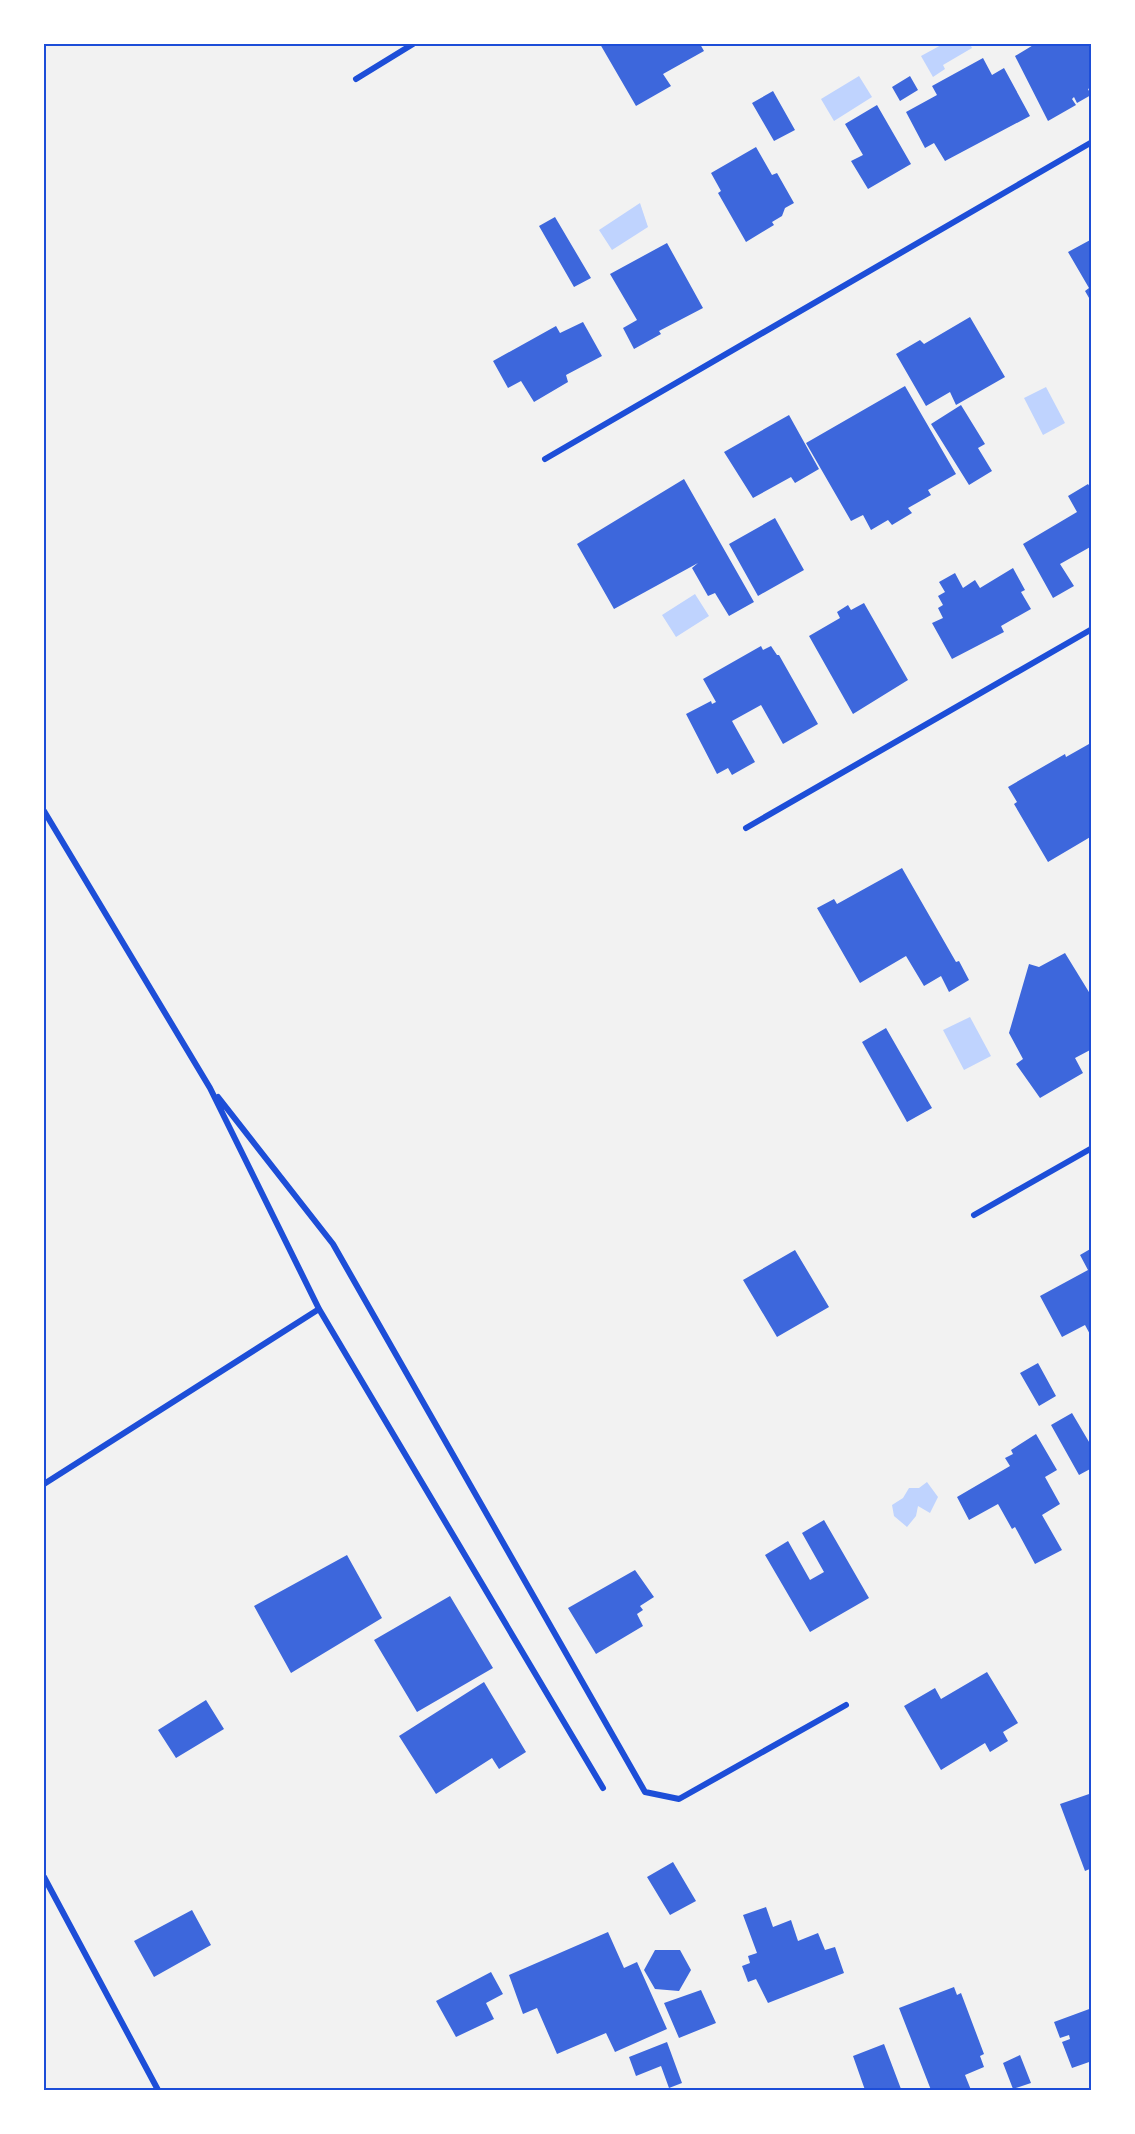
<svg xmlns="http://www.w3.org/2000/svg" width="1135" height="2134" font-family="'Fira Sans',sans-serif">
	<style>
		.water { fill: #bfd3fe }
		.building { fill: #3d67dc }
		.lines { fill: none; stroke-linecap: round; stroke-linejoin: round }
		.minor { stroke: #1d4ed8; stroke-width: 6 }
		.neatline { fill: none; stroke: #1d4ed8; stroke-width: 2 }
	</style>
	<rect width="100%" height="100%" fill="#f2f2f2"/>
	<!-- water -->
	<path class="water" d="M943,44H970L972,48L943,65L945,69L933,77L921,56Z
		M859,76L872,97L834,121L821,99Z
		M640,203L648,227L612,250L599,230Z
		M1046,387L1065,423L1043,435L1024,398Z
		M695,594L709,616L676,637L662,615Z
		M970,1017L991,1056L964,1070L943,1030Z
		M927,1482L938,1497L930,1513L918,1506L916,1516L907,1527L894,1516L892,1505L903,1498L909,1488H919Z"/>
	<!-- building -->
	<path class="building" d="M600,44H700L704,51L663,74L671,86L636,106Z
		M1035,44H1092V87L1088,89L1091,95L1077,103L1074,97L1072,99L1076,105L1048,121L1015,56Z
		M983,58L992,75L1004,68L1030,116L945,161L934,143L925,148L906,112L937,95L932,86Z
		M910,76L918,90L900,101L892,87Z
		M773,91L795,130L774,141L752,103Z
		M877,105L911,164L868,189L851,161L863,155L845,124Z
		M756,147L772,175L777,173L794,203L785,208L782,216L772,222L774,225L746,242L718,193L721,191L711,173Z
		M555,217L591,278L574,287L539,226Z
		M1092,239V303L1085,291L1089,288L1068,252Z
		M667,243L703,308L659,331L661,334L634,349L623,328L637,320L610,274Z
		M970,317L1005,377L956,405L950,392L926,406L896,354L920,340L924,344Z
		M583,322L602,356L566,375L568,382L534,402L521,381L508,388L493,361L556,326L560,333Z
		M905,386L956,474L928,490L931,495L908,508L912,513L892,525L888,520L871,530L863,515L851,521L806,443Z
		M961,405L985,444L978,448L992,471L969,485L931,424Z
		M789,415L819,469L795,483L791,477L753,498L724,452Z
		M684,479L754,602L729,616L715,593L708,596L692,568L698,563L614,609L577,544Z
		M1088,484L1092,490V546L1060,564L1074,586L1053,598L1023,544L1077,512L1068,496Z
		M775,518L804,570L758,596L729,544Z
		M1013,568L1025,590L1021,592L1031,609L1001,626L1004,632L952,659L932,623L943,618L938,608L943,605L938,596L945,592L939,582L955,573L963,588L975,580L980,588Z
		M864,603L908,680L853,714L809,636L840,618L837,612L848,605L851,610Z
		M761,646L763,650L771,646L777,655H779L818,724L783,744L761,705L732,721L755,762L732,775L728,768L717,774L686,714L711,701L712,704L716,702L703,679Z
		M1089,744L1092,748V836L1048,862L1014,804L1017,802L1008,787L1065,754L1066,757Z
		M902,868L956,962L959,961L969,980L949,992L941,976L924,986L906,956L860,983L817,908L834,899L837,904Z
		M1065,953L1092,997V1049L1075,1058L1083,1073L1040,1098L1016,1064L1023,1059L1009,1033L1029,964L1039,967Z
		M886,1028L932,1108L907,1122L862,1042Z
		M1092,1248V1338L1085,1325L1062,1337L1040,1296L1088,1270L1080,1255Z
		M795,1250L829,1307L777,1337L743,1280Z
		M1038,1363L1056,1396L1039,1406L1020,1373Z
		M1072,1413L1092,1447V1468L1079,1475L1051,1425Z
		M1036,1434L1057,1470L1045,1477L1060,1504L1042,1515L1062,1550L1035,1564L1015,1527L1012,1529L998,1504L969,1520L957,1497L1010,1466L1005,1458L1013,1454L1011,1450Z
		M824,1520L869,1598L810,1632L765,1555L788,1541L810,1580L824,1572L802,1533Z
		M347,1555L382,1618L291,1673L254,1606Z
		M635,1570L654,1597L640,1606L643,1610L637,1614L643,1626L596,1654L568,1608Z
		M450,1596L493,1668L417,1712L374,1640Z
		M987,1672L1018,1723L1003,1732L1008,1741L990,1752L985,1743L941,1770L904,1706L935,1688L941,1699Z
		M484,1682L526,1752L499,1769L492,1758L436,1794L399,1736Z
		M206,1700L224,1729L176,1758L158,1730Z
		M1092,1793V1868L1085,1871L1060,1804Z
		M673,1862L696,1901L670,1915L647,1877Z
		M766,1907L773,1927L791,1920L798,1941L818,1933L825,1950L835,1947L844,1973L768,2003L756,1979L748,1982L742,1966L750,1963L748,1956L757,1953L743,1915Z
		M192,1910L211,1945L154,1977L134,1941Z
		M608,1932L624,1968L637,1962L667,2029L615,2052L606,2033L557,2054L537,2008L523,2014L509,1975Z
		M655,1950H680L691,1970L679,1991L655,1989L644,1970Z
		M491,1972L503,1994L486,2003L494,2019L456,2037L436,2001Z
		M954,1987L957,1995L961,1993L984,2054L980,2056L984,2067L965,2075L971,2090H931L899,2008Z
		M701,1990L716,2023L679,2038L664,2003Z
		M1092,2008V2061L1072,2068L1062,2042L1070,2039L1069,2035L1060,2038L1054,2022Z
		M667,2042L682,2083L669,2088L661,2066L636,2076L629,2057Z
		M884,2044L901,2089L865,2090L853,2056Z
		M1020,2055L1031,2083L1013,2089L1003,2063Z"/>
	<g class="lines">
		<!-- minor -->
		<path class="minor" d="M356,79L413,44
			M545,459L1092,142
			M44,811L210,1088L319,1309L603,1788
			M746,828L1092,629
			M218,1097L333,1244L645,1792L679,1799L846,1705
			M974,1215L1092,1148
			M44,1484L319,1309
			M44,1877L158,2090"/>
	</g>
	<!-- border -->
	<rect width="1135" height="2134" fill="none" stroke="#ffffff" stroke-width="90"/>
	<rect x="45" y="45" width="1045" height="2044" class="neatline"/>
</svg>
